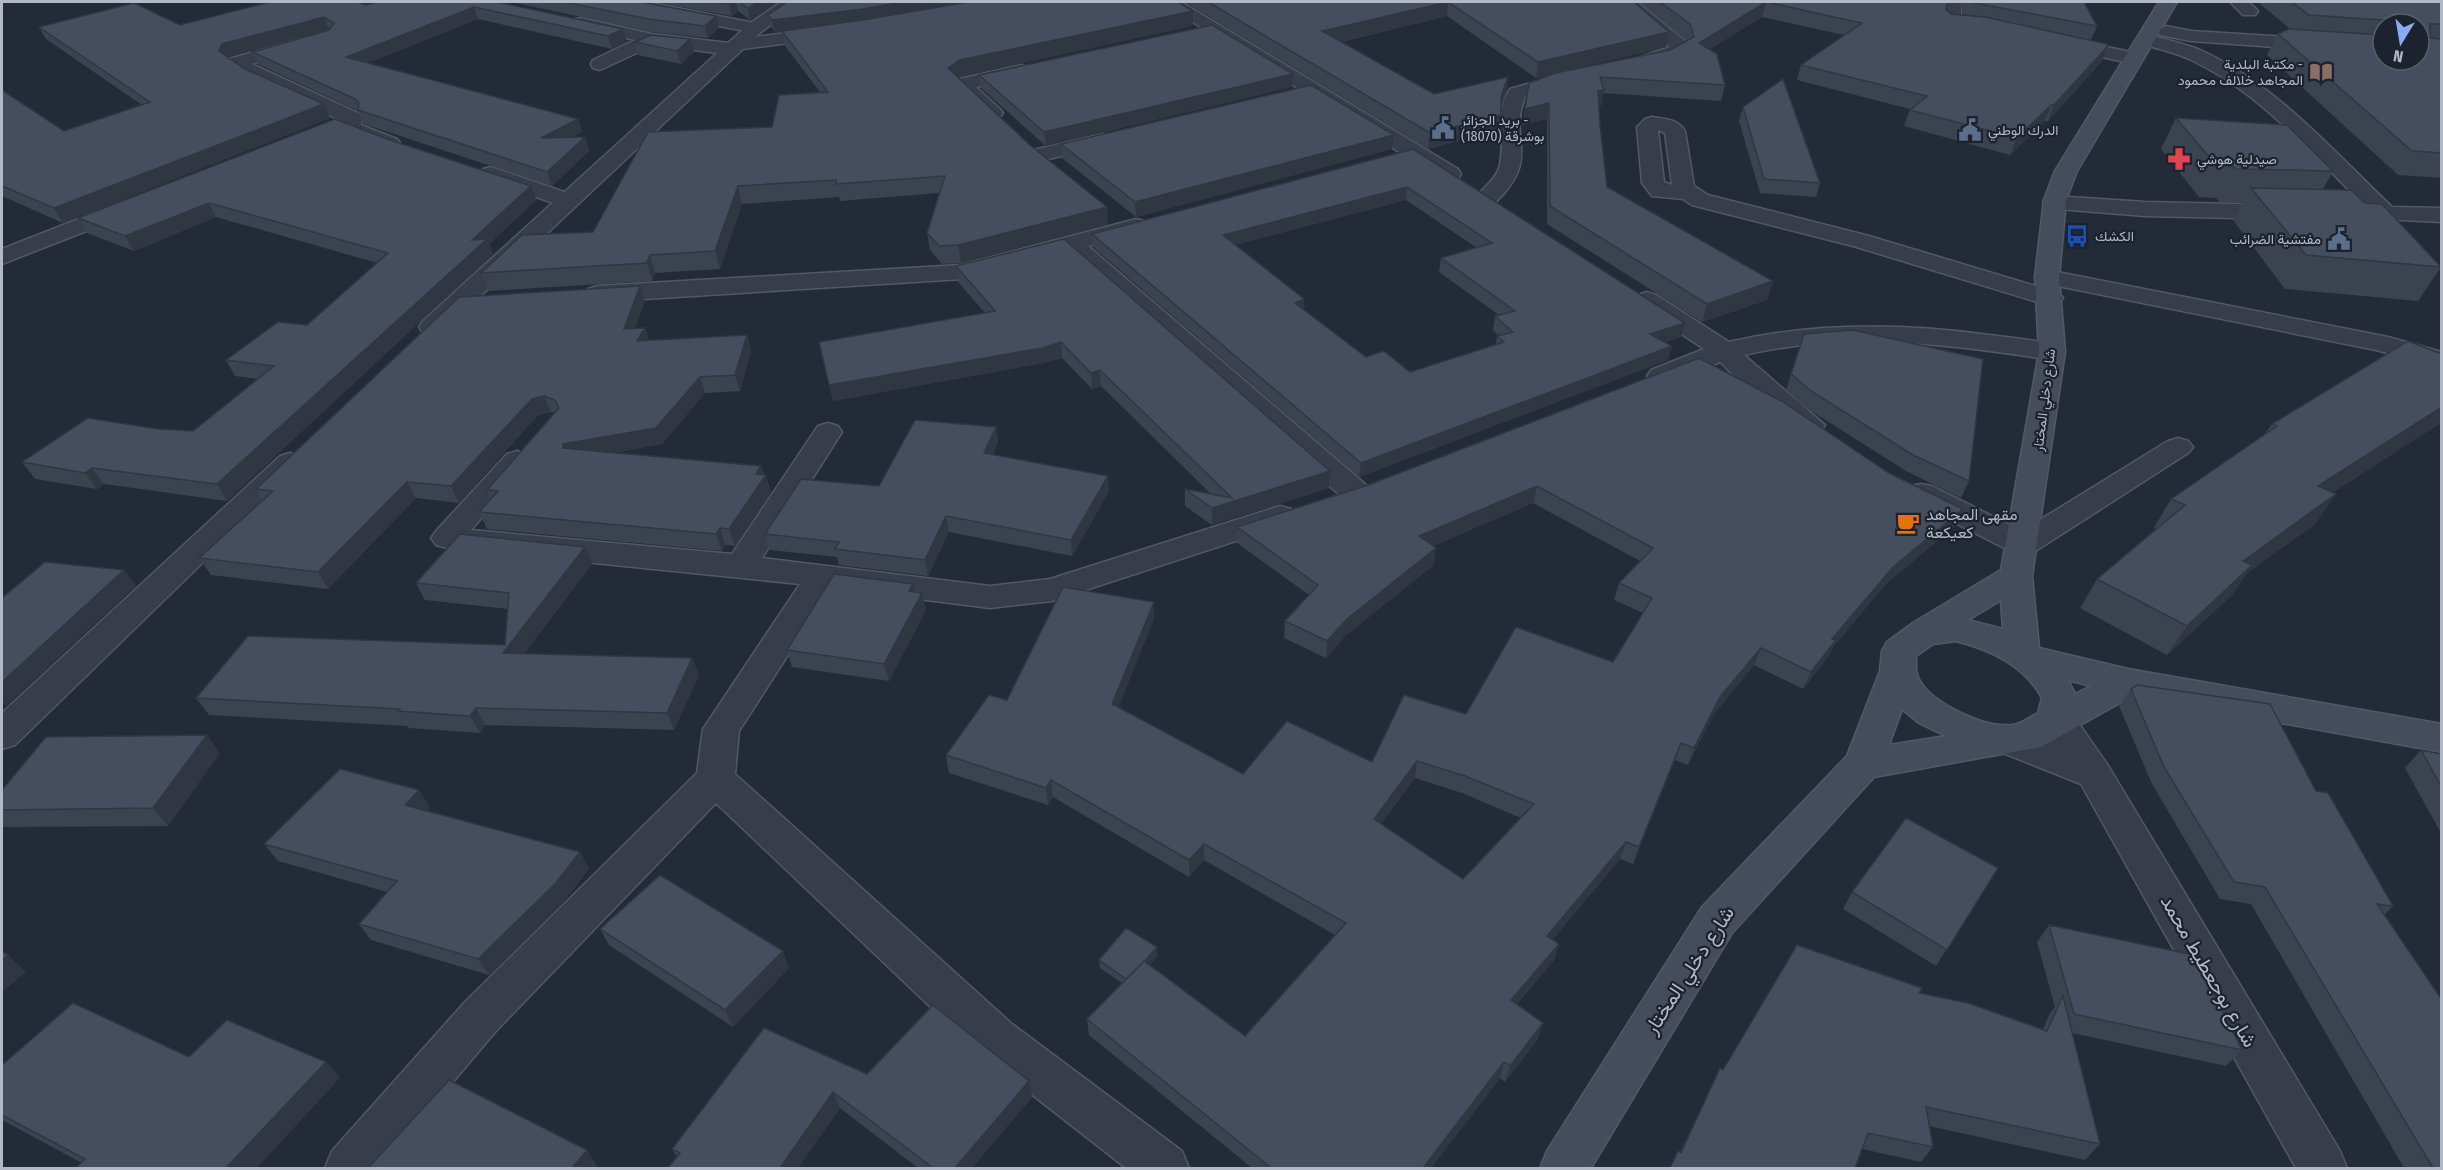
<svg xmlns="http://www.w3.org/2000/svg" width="2443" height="1170" font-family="'Fira Sans Condensed',Vazirmatn,sans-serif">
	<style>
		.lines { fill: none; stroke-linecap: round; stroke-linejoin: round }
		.minor-casing { stroke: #525864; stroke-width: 3 }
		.tertiary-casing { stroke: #525864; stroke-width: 3 }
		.secondary-casing { stroke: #525864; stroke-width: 3 }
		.minor { fill: #373d4a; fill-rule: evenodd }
		.tertiary { fill: #373d4a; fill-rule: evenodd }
		.secondary { fill: #454c5c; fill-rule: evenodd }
		.wall { fill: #3b4351; fill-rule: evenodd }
		.shaded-wall { fill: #303742 }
		.building { fill: #454e5e; stroke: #303742; stroke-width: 1.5; fill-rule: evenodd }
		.labels { text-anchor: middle; stroke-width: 4.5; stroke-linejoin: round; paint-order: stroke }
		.far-poi-label { font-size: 14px; fill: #b2b8c5; stroke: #1c222e; text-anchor: start }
		.far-street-label { font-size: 14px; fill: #b2b8c5; stroke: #1c222e }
		.poi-label { font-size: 16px; fill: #b2b8c5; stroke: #1c222e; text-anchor: start }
		.near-street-label { font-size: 20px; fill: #b2b8c5; stroke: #1c222e }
	</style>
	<rect width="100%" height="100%" fill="#232b39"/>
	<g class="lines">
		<!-- minor casing -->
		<g class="minor-casing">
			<path id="minor" d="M613,2H646L755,23L764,28L755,33L622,7Z
				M1161,2H1181L1458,169L1461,174L1458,179H1442Z
				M1618,2H1637L1685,41L1689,50L1686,54L1644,68L1637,66L1635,62L1637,58L1670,47Z
				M1944,2H1961V19L1988,22L1997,27L1988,32L1946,27L1943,23Z
				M2230,2H2249L2258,11L2255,15H2243Z
				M581,18L652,34L729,43L737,39L828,28L837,33L828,38L742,49L733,55L654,45L600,70L593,68L591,64L593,60L635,40L575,27L572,23L575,19Z
				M2166,26L2191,31L2383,43V55L2191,41L2160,35L2157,31Z
				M2147,35C2165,39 2183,43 2200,50C2275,83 2334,152 2392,207L2442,208V222L2378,219C2320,163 2263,93 2189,59C2173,52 2157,48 2141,44L2138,40Z
				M2062,38L2141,54L2143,58L2134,64L2056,47L2053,43L2056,39Z
				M299,39L305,40L308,44L305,48L252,64L360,114L363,118L361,125L397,139L400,143L397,147H383L343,132L340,128L342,121L252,80L227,63L229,59Z
				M1022,65L1029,67L1031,71L1029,75L976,87L1000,109L1003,113L1000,117H986L952,84L955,80Z
				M1573,71L1583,77L1580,81L1525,97C1507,142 1543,155 1495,203H1479L1476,198C1483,187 1495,181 1499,168C1507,142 1493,113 1510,89Z
				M1652,117C1666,119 1677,119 1685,131L1694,186L1708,195L1869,236L2059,293L2063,298L2059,303L2050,306L2041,303L1853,246L1692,205L1683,199L1652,196L1642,183L1637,127L1645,119ZM1658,130L1665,133L1672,185L1664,182Z
				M1103,134L1110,136L1113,140L1110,144L1041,161L1033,160L1030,155L1033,150Z
				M491,167L576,196L579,201L576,206L568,208L483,179L480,174L483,169Z
				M2054,196L2145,202L2283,205L2291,207L2294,212L2291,217L2283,219L2145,216L2046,208L2043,203L2046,198Z
				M122,202L130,204L133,209L130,214L2,264V249Z
				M1136,219L1144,221L1148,226L1144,231L1088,246L1366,485L1370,492L1366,499L1355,501L1344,499L1066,252L962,279L597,302L588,299L584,294L588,289L597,286L961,265Z
				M2047,270L2388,337L2442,352V368L2376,350L2038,282L2035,277L2038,272Z
				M1647,292L1656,295L1729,342C1815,322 1901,323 1989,335C2013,338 2038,340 2061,346L2065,352L2061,358L2052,360C1950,344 1846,331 1744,355L1825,425L1821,431C1789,439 1743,383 1720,362C1699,370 1674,387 1651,382L1647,376L1651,370L1704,349L1638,305L1634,300L1638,295Z
				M828,423L838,426L842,432L762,558L990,586L1050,579L1280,506L1291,509L1296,516L1291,523L1052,601L990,608L831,588L739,731L735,774L1012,1024L1182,1151L1189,1168H1126L980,1054L716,803L496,1031L380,1168H325L332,1151L464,1003L697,773L703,729L800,584L447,548L436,545L431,538L436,531L507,454L517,451L527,454L532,460L471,530L732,554L818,426Z
				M2178,438L2188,441L2193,447L2188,453L2034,552L2023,555L2012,552L1910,500L1906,493L1910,486L1921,484L1932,486L2022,531L2168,441Z"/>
		</g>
		<!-- tertiary casing -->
		<g class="tertiary-casing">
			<path id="tertiary" d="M781,2H801L761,32L441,333L432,335L423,333L419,327L423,321L749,24Z
				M290,453L300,456L305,462L300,468L15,745L2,749V713L280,456Z
				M2057,707L2070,711L2107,764L2340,1151L2347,1168H2296L2081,784L1993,749L1987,739L1993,729L2006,725L2052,742L2039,721L2044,711Z"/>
		</g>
		<!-- secondary casing -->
		<g class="secondary-casing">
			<path id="secondary" d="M2159,2H2177L2077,171L2066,200L2059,277L2065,352L2032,576L2039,648L2128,669L2442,724V752L2132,696L2041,747L1874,777L1732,933L1591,1168H1540L1547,1151L1702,907L1847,756L1880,671L1882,651L1887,642L1913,623L2001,570L2039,352L2035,277L2044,200L2055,171ZM2001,600L2003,629L1968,620ZM1956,641C1991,650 2024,665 2042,698L2038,713C2030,717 2022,724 2013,725C1987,729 1936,705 1921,683C1915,675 1916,666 1916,656L1933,644ZM2068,680L2091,686L2075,694ZM1902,709L1919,723L1946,736L1889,745Z"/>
		</g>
		<!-- minor -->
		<use href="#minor" class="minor"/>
		<!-- tertiary -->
		<use href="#tertiary" class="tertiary"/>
		<!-- secondary -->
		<use href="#secondary" class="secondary"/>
	</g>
	<!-- wall -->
	<path class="wall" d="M270,2H372L362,4L365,5L497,2L627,42L612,49L478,19L368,63L578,119L582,132L573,137H585L589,151L552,186L364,124L358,111L258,64L252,52L329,29L228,57L245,69L324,104L330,118L63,223L2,196V90L64,131L142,105L46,39L39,27L180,25Z
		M511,2H641L719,28L708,38L652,32Z
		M655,2H778L750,20L738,11L732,16Z
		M1185,2H1634L1666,47L1536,78L1447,16L1341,42L1434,94L1508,77L1506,92L1501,107L1498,131L1428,149Z
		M1639,2H1947L1946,10L1951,14L1963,16L1961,2H2084L2097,26L2091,40L2102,61L2048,121H2045L2010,155L1904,126L1910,109L1797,80L1801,65L1844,35L1762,17L1710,49L1725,85L1721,101L1603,93L1601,106H1599L1600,125L1607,187L1773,281L1767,300L1702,322L1547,224V119L1522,125L1529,83L1670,50L1687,41Z
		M2258,2H2442V178L2398,175L2267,55L2278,34L2290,29ZM2383,24H2419L2383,60Z
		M768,15L1193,26L962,76L958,78L1108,224L961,263L942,264L930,250L927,233L939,193L840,201L839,197L742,204L720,269L655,273L652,281L488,291L481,273L593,232L772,127L820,92L785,46L782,31L775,32L771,27Z
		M635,42L694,52L681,64L638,55Z
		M1293,74L1292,87L1046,146L981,88L979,75Z
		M1743,107L1820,183L1816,197L1760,193L1739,121Z
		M2176,118L2333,171L2323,189L2365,203L2441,267L2418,301L2285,289L2233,220L2243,202H2219L2216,198L2199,197L2161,149Z
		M335,119L536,200L489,244L493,254L227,501L104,484L97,489L35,479L22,462L158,429L193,431L258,379L235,376L226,360L307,325L377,263L216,217L134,251L87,233L78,218Z
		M1061,144L1392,149L1136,217L1062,158Z
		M1413,149L1681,337L1665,342L1668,360L1359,477L1093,247L1092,234ZM1406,200L1477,248L1441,258L1439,272L1499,315L1495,316L1493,330L1499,336H1497L1496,344L1410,372L1366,357L1304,310L1235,245Z
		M956,266L1329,488L1212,525L1185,506V489L1211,494L1101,386L1092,389L1062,358L1044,363L833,401L819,342L985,313L958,282Z
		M640,286L645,301L635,328H645L649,340L747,335L751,351L740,391L705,393L662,444L614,453L761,466L771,492L735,546L725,545L722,551L487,529L479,512L491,499L487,490L555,413L551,412L538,415L459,503L416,498L328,589L211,575L199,558L263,501L256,489Z
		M1804,334L1969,481L1961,498L1906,471L1805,407L1786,390Z
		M2442,354V422L2332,493L2336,494L2315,524L2246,574L2232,595L2167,655L2080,608L2097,579L2156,529L2154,528L2171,499L2264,435L2272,424Z
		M1699,358L1955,526L1886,584L1833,647L1828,657L1803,689L1754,665L1714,714L1688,765L1675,760L1633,864L1620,859L1552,940L1559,944L1554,960L1517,1004L1538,1039L1505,1082L1500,1078L1431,1168H1252L1089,1035L1087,1019L1122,983L1100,968L1099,960L1158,956L1150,965L1245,1036L1335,935L1204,860L1189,877L1053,797L1048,805L949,773L946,755L1007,700L1154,619L1118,707L1243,774L1372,762L1466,714L1613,662L1643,613L1614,600L1619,583L1640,561L1533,503L1433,546L1434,565L1345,636L1326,658L1284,638L1285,621L1309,595L1237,543V527L1368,485ZM1415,778L1462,793L1521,818L1463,879L1381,824Z
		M996,427L998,442L993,454L1109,491L1072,556L949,532L928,576L839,565L837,557L770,550L765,534L879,486Z
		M592,564L524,654L692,658L699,675L674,730L485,725L480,733L409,728L407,726L209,715L196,698L505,645L508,609L425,600L416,583Z
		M913,584L914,592L926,610L889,681L792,667L787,650Z
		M2131,689L2316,791L2393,906L2384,915L2442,1168H2404L2251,904L2220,899L2152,784L2119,706Z
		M2421,750L2442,754V835L2405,768Z
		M220,753L168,826L2,827V790Z
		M430,807L427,811L580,852L589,869L564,901L489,975L371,940L359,924L387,892L278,861L264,844Z
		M1998,868L1936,966L1843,909L1852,892Z
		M2049,925L2242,1050L2226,1066L2072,1033L2100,1144L2085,1160L1929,1126L1933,1147L1921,1162L1862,1149L1680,1152L1720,1068L1723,1070L1919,993L2043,1029L2050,1013L2055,1007L2037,942Z
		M600,929L789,968L733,1027L609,945Z
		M189,1057L326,1062L340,1078L82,1163L2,1120V1065Z
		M867,1074L1029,1081L1032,1097L972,1168H918L840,1108L798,1168H668L677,1157L672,1149Z"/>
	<!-- shaded-wall -->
	<path class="shaded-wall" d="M354,2H372L362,4Z
		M732,2H736L738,11L732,16L729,4Z
		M757,2H778L750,20L748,8Z
		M903,2H972L865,21L775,32L772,20Z
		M1448,2L1447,16L1322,46V31Z
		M1766,2L1762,17L1695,58L1699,43Z
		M474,7L478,19L351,70L346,57Z
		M1193,11V26L962,76L950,84L948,68L960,60Z
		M716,16L719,28L708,38L705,26Z
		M324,17L329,29L228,57L225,64L219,51L222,44Z
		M623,29L627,42L612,49L608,36Z
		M1669,32L1666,47L1536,78L1538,62Z
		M690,39L694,52L681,64L677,51Z
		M2108,46L2102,61L2048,121L2054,105Z
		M1293,74L1292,87L1046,146L1044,132Z
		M1508,77L1506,92L1499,113L1501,97Z
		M1604,90L1601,106L1595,107L1598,91Z
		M1549,103L1547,119L1522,125L1525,109Z
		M324,104L330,118L63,223L54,208Z
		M2051,105L2045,121L2010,155L2017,138Z
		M1501,115L1498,131L1428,149L1430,133Z
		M578,119L582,132L545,152L541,138Z
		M1394,135L1392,149L1136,217L1135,202Z
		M585,137L589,151L552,186L547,172Z
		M531,186L536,200L489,244L493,254L227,501L217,484L472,240Z
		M738,186L742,204L720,269L715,251Z
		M1407,187L1406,200L1223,248V235Z
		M209,203L216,217L134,251L125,236Z
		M1107,207L1108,224L961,263L958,245Z
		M650,255L655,273L652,281L647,263Z
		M1773,281L1767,300L1702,322L1707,304Z
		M640,286L645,301L629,344L624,329Z
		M1304,299V313L1295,303Z
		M1685,323L1681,337L1646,348L1650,334Z
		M645,328L650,344L637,341Z
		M747,335L751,351L740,391L735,375Z
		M1061,342L1062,358L1044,363L833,401L829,385Z
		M1672,346L1668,360L1359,477L1361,463Z
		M1100,370L1101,386L1092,389L1091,373Z
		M700,377L705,393L662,444L569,461L563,448V444Z
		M544,396L551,412L538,415L459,503L451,486L532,399Z
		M2442,407V422L2298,515L2318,486Z
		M996,427L998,442L986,468L984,453Z
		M761,466L765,478L766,475L771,492L735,546L729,529L756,474Z
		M92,468L104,484L97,489L85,473Z
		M1330,471L1329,488L1212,525V508Z
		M1108,476L1109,491L1072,556L1071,540Z
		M407,482L416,498L328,589L318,572Z
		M1537,486L1533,503L1416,553L1419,536Z
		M2336,494L2315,524L2246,574L2232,595L2167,655L2187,626L2243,561Z
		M1963,509L1955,526L1886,584L1833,647L1828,657L1803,689L1811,672L1832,639L1893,567Z
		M946,516L949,532L928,576L925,560Z
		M720,528L725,545L722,551L716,534Z
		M585,547L592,564L512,670L503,653Z
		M1436,548L1434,565L1345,636L1326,658L1327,641L1347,619Z
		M124,570L136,586L6,706L2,702V682Z
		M913,584L916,601L909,591Z
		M922,593L926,610L889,681L884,664Z
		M1154,602V619L1113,721L1112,704Z
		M1761,648L1754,665L1714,714L1688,765L1694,748L1720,697Z
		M692,658L699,675L674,730L667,713Z
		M476,708L485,725L480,733L470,716Z
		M207,735L220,753L168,826L153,808Z
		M1681,743L1675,760L1633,864L1639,847Z
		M1417,761L1415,778L1372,836L1374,819Z
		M1051,780L1053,797L1048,805L1046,788Z
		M419,790L430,807L416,822L405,805Z
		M1626,842L1620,859L1542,952L1547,936Z
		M1204,844V860L1189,877V860Z
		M580,852L589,869L564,901L489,975L478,959Z
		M1559,944L1554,960L1507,1016L1511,1000Z
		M1157,947L1158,956L1130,989L1129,980Z
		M783,951L789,968L733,1027L725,1010Z
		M8,955L26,972L2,992V960Z
		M1543,1023L1538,1039L1505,1082L1510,1066Z
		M326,1062L340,1078L257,1168H226Z
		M1504,1062L1500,1078L1431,1168H1423Z
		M1029,1081L1032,1097L972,1168H955Z
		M833,1092L840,1108L798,1168H780Z
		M587,1150L597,1165L595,1168H572Z"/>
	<!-- building -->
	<path class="building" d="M270,2H358L365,5L378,2H497L623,29L608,36L474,7L346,57L578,119L541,138L585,137L547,172L358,110L359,103L355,99L252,52L329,30L334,23L324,17L222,44L219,51L245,69L324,104L54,208L2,186V90L64,131L150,102L39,27L134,3L180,25Z
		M564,2H641L716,16L705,26L649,19Z
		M715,2H732L729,4Z
		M739,2H757L748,8Z
		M787,2H903L863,9L772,20L768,15Z
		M968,2H1178L1193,11L960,60L948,68L1030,145L1107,207L958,245L939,246L927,233L945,176L836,184V180L738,186L715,251L650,255L647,263L481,273L522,235L593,232L648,132L772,127L779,95L828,92L782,31L863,20Z
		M1208,2H1634L1669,32L1538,62L1448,2L1322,31L1434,94L1508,77L1501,97V115L1430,133Z
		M1660,2H1947L1946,10L1951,14L1985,17L2107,44L2108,46L2054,105H2051L2017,138L1910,110L1927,96L1801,65L1862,23L1766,2L1699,43L1717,54L1725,85L1600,77L1604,90L1598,91L1600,125L1607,187L1773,281L1707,304L1550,206L1549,103L1525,109L1529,83L1555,73L1670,50L1694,37L1690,24Z
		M1969,2H2084L2097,26Z
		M2292,2H2442V24H2430V38L2442,39V153L2412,151L2278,34L2289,29L2383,35V60H2419V24H2397V21L2309,15Z
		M1212,25L1293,74L1044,132L979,75Z
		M651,35L690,39L677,51L635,42Z
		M1783,79L1820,183L1764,179L1743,107Z
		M1311,85L1394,135L1135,202L1061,144Z
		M2176,118L2287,125L2333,171L2236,169L2233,166L2216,165Z
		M335,119L390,140L531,186L472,240L487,239L217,484L92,468L85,473L22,462L88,418L158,429L193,431L274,366L226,360L278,322L307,325L388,253L209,203L125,236L78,218Z
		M1413,149L1685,323L1650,334L1672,346L1361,463L1092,234ZM1407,187L1492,243L1441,258L1515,311L1495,316L1513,332L1497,336L1504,342L1410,372L1384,351L1366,357L1295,303L1304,299L1223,235Z
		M2251,188L2351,190L2365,203L2382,204L2441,267L2306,255Z
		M1064,239L1330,471L1212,508L1185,489L1232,498L1100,370L1091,373L1061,342L1042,348L829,385L819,342L995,311L956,266Z
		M640,286L624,329L645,328L637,341L747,335L735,375L700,377L656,428L563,444V448L761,466L756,474L766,475L729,529L720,528L716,534L479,512L498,491L487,490L559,408L555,400L544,396L532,399L451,486L407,482L318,572L199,558L273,491L256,489L459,297Z
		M1853,330L1983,359L1969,481L1913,455L1811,391L1791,374L1804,334Z
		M2408,341L2442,354V407L2318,486L2336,494L2243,561L2252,565L2187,626L2097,579L2185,505L2171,499L2277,426L2272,424Z
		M1699,358L1783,402L1889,473L1963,509L1893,567L1832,639L1836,640L1811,672L1761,648L1720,697L1694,748L1681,743L1639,847L1626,842L1547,936L1559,944L1511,1000L1543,1023L1510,1066L1504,1062L1423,1168H1268L1270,1167L1087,1019L1144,961L1245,1036L1346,923L1204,844L1189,860L1051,780L1046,788L946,755L989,695L1007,700L1063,587L1154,602L1112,704L1243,774L1287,721L1372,762L1404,695L1466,714L1516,627L1613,662L1652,598L1619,583L1653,548L1537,486L1419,536L1436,548L1347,619L1327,641L1285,621L1318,585L1237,527L1368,485ZM1417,761L1465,776L1534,804L1463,879L1374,819Z
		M915,420L996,427L984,453L1108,476L1071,540L946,516L925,560L835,549L839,542L765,534L801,479L879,486Z
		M460,534L585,547L503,653L692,658L667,713L476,708L470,716L398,711L400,709L196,698L248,636L505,645L509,593L416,583Z
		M45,562L124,570L2,682V598Z
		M834,574L913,584L909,591L922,593L884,664L787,650Z
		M2137,685L2270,704L2316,791L2328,793L2393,906L2377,904L2442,1000V1168H2433L2265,887L2234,882L2164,767L2131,689Z
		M207,735L153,808L2,810V790L46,737Z
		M2421,750L2442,754V788Z
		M340,769L419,790L405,805L580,852L555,884L478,959L359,924L397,881L264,844Z
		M1906,818L1998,868L1947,950L1852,892Z
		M660,875L783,951L725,1010L600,929Z
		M2049,925L2194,955L2242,1050L2074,1014Z
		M1126,928L1157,947L1145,961H1144L1126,979L1099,960Z
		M1797,945L1922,988L1919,993L1968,1003L2047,1031L2063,996L2100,1144L1926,1107L1933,1147L1868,1133L1855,1168H1670L1678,1151L1681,1153L1720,1068L1723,1070Z
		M2,952L8,955L2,960Z
		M73,1003L189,1057L227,1020L326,1062L226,1168H76L85,1159L2,1115V1065Z
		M933,1005L1029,1081L955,1168H933L833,1092L780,1168H668L680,1153L672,1149L764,1028L867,1074Z
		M449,1080L587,1150L572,1168H368Z"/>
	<!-- icons -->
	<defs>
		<g id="library-bare" transform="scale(1.8)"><path d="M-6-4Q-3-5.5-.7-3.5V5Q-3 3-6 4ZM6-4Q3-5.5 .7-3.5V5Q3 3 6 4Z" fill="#8d6e63" stroke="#1c222e" stroke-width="2.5" paint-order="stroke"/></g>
		<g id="civic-bare" transform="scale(1.8)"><path d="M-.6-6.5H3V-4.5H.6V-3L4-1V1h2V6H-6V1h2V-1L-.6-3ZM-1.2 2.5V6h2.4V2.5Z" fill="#5c6f8a" stroke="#1c222e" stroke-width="2.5" paint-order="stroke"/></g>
		<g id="pharmacy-bare" transform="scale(1.8)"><path d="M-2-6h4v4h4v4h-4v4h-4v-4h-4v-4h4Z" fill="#e0444e" stroke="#1c222e" stroke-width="2.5" paint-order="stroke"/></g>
		<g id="bus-bare" transform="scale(1.8)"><path d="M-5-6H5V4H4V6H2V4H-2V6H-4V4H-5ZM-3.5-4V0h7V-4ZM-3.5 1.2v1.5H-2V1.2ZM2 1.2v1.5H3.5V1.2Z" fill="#1a4fb4" stroke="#1c222e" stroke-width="2.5" paint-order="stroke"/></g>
		<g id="cafe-bare" transform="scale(1.8)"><path d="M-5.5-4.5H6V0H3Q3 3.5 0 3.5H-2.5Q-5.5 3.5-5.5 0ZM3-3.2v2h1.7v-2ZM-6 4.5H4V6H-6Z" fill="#e8710a" stroke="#1c222e" stroke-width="2.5" paint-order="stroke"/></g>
	</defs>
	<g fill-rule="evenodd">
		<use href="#library-bare" x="2321" y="72"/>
		<use href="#civic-bare" x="1443" y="128"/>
		<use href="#civic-bare" x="1970" y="130"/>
		<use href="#pharmacy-bare" x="2179" y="159"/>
		<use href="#bus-bare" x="2077" y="236"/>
		<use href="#civic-bare" x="2339" y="239"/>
		<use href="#cafe-bare" x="1908" y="523"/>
	</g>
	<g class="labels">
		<!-- far-poi labels -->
		<g class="far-poi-label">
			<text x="2303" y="69" text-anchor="end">مكتبة البلدية -<tspan x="2303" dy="16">المجاهد خلالف محمود</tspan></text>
			<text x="1461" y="125">بريد الجزائر -<tspan x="1461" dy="16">بوشرقة (18070)</tspan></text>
			<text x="1988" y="135">الدرك الوطني</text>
			<text x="2197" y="164">صيدلية هوشي</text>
			<text x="2095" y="241">الكشك</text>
			<text x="2321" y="244" text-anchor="end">مفتشية الضرائب</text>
		</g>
		<!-- far-street labels -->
		<g class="far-street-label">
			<text transform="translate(2044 400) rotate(-83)" y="5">شارع دخلي المختار</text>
		</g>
		<!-- poi labels -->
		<g class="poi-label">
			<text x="1926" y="520">مقهى المجاهد<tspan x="1926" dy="18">كعيكعة</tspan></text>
		</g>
		<!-- near-street labels -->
		<g class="near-street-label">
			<text transform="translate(1689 970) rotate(-57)" y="7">شارع دخلي المختار</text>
			<text transform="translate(2209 971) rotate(60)" y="7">شارع بوجعطيط محمد</text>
		</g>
	</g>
	<!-- border -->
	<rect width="2443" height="1170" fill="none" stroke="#b2b8c5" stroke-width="6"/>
	<!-- north arrow -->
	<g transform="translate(2401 42) rotate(191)"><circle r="28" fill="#1c222e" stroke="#585e6a" stroke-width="1.5"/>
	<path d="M0-4.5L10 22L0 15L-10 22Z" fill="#8babf1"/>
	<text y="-9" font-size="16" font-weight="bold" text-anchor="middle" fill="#b2b8c5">N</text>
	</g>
</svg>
